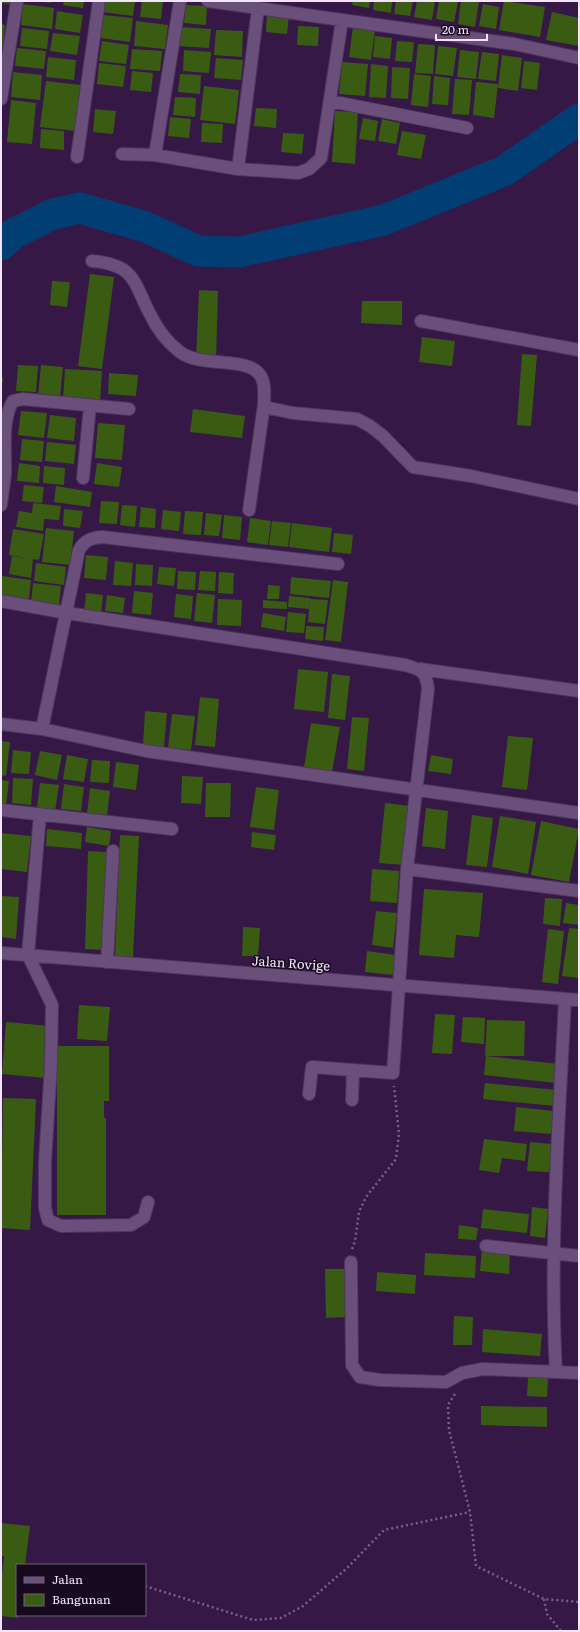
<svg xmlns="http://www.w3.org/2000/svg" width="580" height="1632" font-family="Literata,serif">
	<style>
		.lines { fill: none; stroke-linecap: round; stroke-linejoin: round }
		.river { stroke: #003e73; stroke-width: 31 }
		.building { fill: #3a5c12 }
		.minor-casing { stroke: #4f355f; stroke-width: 14 }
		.path { stroke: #796187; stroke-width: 2.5; stroke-dasharray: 2 3; stroke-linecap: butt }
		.minor { stroke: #6a4f7b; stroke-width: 12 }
		.labels { text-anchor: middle; stroke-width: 3; stroke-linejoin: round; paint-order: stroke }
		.street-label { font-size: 13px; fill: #f2e4fc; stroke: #170a1e }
	</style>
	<rect width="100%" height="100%" fill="#351846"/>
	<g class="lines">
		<!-- river -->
		<path class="river" d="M1,245L13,234L53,214L80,208L146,227L198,251L239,252L384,220L504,171L579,119"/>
	</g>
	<!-- building -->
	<path class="building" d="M1,1H11V4L1,3Z
		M37,1H51V3Z
		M64,1H84L83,8L63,5Z
		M104,1H135L133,16L103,12Z
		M142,1H163L161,19L140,17Z
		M353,1H370L369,8L352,5Z
		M374,1H392L391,13L373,10Z
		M396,1H413L410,16L394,14Z
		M417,1H435L432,20L414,17Z
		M439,1H458L454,22L436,19Z
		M461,1H479L475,27L458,24Z
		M504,1L545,7L540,37L499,30Z
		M23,4L54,8L52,29L21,25Z
		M483,4L499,7L496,29L479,26Z
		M186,5L207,6L206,25L184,23Z
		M57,11L83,15L80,33L55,29Z
		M552,12L579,18V46L546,40Z
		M267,13L289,14L287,34L266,32Z
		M103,15L133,18L130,42L100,38Z
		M136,21L168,25L165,49L134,46Z
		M1,24L5,25L3,46H1Z
		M298,26L319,27L318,46L297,45Z
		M179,27L211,29L209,48L178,46Z
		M353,27L375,30L371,60L349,57Z
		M22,28L49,31L47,49L20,46Z
		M216,30L243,31L242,57L214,55Z
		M53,33L80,36L77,55L50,51Z
		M375,36L392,38L390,59L373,57Z
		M102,41L129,45L126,64L99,61Z
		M397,41L414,42L412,62L395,61Z
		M418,44L435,45L433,74L415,73Z
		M438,46L457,48L453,76L435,74Z
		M17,48L46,51L44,69L15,66Z
		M132,49L162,51L160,71L130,69Z
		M184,50L211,52L209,73L183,71Z
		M460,50L479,52L476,79L457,77Z
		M482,52L499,54L496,81L478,79Z
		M502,55L522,58L518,91L498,88Z
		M48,57L76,60L74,80L46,77Z
		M216,58L243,60L241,80L214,78Z
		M524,61L540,63L537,90L521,88Z
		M342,62L368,64L365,96L339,94Z
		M99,63L126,66L123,87L97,84Z
		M371,64L388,66L386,98L369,97Z
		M392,67L410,68L408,99L391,98Z
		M132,71L153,73L151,92L130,90Z
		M13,72L42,75L40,100L11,97Z
		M180,74L201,75L200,94L178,92Z
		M414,74L431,76L428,107L411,105Z
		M434,76L450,78L448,105L432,104Z
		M455,79L472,80L469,115L452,114Z
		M46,81L80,85L75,131L40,127Z
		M476,82L498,84L494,118L473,115Z
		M204,86L239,90L235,124L200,120Z
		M175,97L196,98L195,117L173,115Z
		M11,100L36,103L32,144L7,142Z
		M256,108L277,109L276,128L254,126Z
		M95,109L116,111L113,134L93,132Z
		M335,111L358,112L355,164L332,162Z
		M170,117L191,119L189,138L168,136Z
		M363,118L378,121L375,141L359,139Z
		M382,119L400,123L396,144L378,141Z
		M202,123L223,124L222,143L201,142Z
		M41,129L64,131V150L40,148Z
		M402,131L426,135L421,159L397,155Z
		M283,133L304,134L302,154L281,152Z
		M90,274L114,277L102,369L78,366Z
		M52,281L70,282L67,307L50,305Z
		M199,290L218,291L216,360L196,359Z
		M362,301H402V325L361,323Z
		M422,337L455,341L452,366L419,362Z
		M522,354L537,355L531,426L517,425Z
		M18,365L38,366L36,392L16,391Z
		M41,365L63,367L60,398L38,396Z
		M65,369L102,371L100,401L63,399Z
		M109,373L138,375L136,396L108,394Z
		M1,378H3L2,388H1Z
		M193,409L245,416L242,438L190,432Z
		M21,411L47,413L44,438L18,435Z
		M50,415L76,418L74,441L47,438Z
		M98,423L125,425L122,460L95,458Z
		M22,439L44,441L42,462L20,460Z
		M47,442L76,445L74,464L45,461Z
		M19,463L40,466L39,483L17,481Z
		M97,463L122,467L119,487L94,484Z
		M44,466L65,468L64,485L43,483Z
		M24,485L44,487L42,503L22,501Z
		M56,486L92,492L90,507L54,502Z
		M101,501L119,502L117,524L99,523Z
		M33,503L61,506L59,520L44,519L43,531L16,527L19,511L32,513Z
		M122,505L137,506L135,527L120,525Z
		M141,507L156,509L155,528L139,527Z
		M64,509L83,511L80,528L63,526Z
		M163,510L181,512L179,531L161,529Z
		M185,511L203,512L201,535L183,534Z
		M206,513L222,515L219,536L204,535Z
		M224,515L242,517L240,540L222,538Z
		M250,518L271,521L268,545L247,542Z
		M272,521L291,523L288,547L269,545Z
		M292,523L332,528L329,552L289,547Z
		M46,528L74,531L70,565L42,562Z
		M13,529L44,534L39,560L9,555Z
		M334,533L353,535L351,554L332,552Z
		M86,555L108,557L106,580L84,578Z
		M12,556L33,559L31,578L9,574Z
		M115,561L133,563L131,586L113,585Z
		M36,563L66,567L64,585L34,581Z
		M136,564L153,565L152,586L135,585Z
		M159,567L176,568L174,586L157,584Z
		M178,571L196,572L195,590L177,589Z
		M200,571L216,572L215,591L198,590Z
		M219,572L234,573L233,594L218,593Z
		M2,576L31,580L29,599L1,595Z
		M291,577L331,581L329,598L290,594Z
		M333,580L348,582L341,642L325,640Z
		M33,583L61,586L59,606L31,603Z
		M268,585L280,586L279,599H267Z
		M134,591L153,593L151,615L132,613Z
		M86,593L103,595L101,615L84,613Z
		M197,593L215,595L212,623L194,621Z
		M176,594L193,596L191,619L174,617Z
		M107,595L125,598L123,613L105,611Z
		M289,596L310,598L309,609L288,607Z
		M218,599L242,600L241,626L217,625Z
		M310,599L328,600L325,624L308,622Z
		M263,600L287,602V609L263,608Z
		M288,612L306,614L304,633L286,632Z
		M263,613L286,617L284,631L261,627Z
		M306,626L324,627L323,641L305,639Z
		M298,669L328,672L324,712L294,709Z
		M332,674L350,676L345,720L328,718Z
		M200,697L219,699L215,747L195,745Z
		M145,711L167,713L164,747L143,746Z
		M172,714L195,716L191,750L168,748Z
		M352,717L369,718L364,771L347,769Z
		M311,723L340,727L332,772L304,767Z
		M508,736L533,738L527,790L502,787Z
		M1,741L10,742L6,776L1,775Z
		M13,750L31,752L29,774L11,773Z
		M40,751L62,755L57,780L35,775Z
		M67,755L88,759L84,782L63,779Z
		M431,755L453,759L451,774L428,771Z
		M92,760L110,761L109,783L90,782Z
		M116,762L139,765L136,790L113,787Z
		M182,776L203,777L201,804L181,803Z
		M13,778L33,779L31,805L12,803Z
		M1,780L9,781L6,805H1Z
		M40,783L59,785L55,811L37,808Z
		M206,783H231L230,817H205Z
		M64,784L84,787L81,811L61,809Z
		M256,787L279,790L274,830L250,827Z
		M90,788L110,791L107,815L87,813Z
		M385,803L410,806L404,865L379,863Z
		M426,808L448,811L445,849L422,846Z
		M472,815L493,818L487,867L466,865Z
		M500,816L536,822L528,874L492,867Z
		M541,821L579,829L569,882L531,875Z
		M87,827L111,831L109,846L85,842Z
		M47,829L82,833L81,849L46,846Z
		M252,832L276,835L274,850L251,847Z
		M1,833L31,836L27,872L1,869Z
		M120,835L139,836L133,957L115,956Z
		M88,851L107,852L104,950L85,949Z
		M372,869L399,871L397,903L370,901Z
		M424,889L483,893L479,937L456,935L454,958L419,955Z
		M1,896L19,897L16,939L1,937Z
		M545,898L562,899L560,926L543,924Z
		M566,903L579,905V925L563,923Z
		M376,911L397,913L393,948L372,945Z
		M243,927L260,928L258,956H242Z
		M569,928L579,929V978L562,976Z
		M548,929L564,931L558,984L542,982Z
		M367,951L396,955L394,975L365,972Z
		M79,1005L110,1007L107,1041L77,1039Z
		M435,1014L455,1015L452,1054L432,1053Z
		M463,1017L485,1018L484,1044L461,1042Z
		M487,1020L525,1021L524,1056H485Z
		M6,1022L50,1026L45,1078L2,1074Z
		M57,1046H109V1101H104V1118H106V1215H57Z
		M486,1056L559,1064L557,1083L484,1075Z
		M485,1083L557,1090L555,1106L483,1099Z
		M3,1098L36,1099L30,1230L1,1228Z
		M516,1107L554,1111L552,1134L514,1131Z
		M484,1139L527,1144L525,1161L502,1158L499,1173L479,1170Z
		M530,1142L552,1144L549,1172L527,1171Z
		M532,1207L548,1209L545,1238L530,1236Z
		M483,1209L529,1214L527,1233L481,1228Z
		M459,1225L478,1228L476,1240L458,1239Z
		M482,1249L510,1252L509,1274L480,1271Z
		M425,1253L476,1256L475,1278L424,1275Z
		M325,1269H345V1317L326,1318Z
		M377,1272L416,1275L415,1294L376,1291Z
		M454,1316L473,1317L472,1345H453Z
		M483,1329L542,1334L540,1356L482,1352Z
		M528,1377L548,1378L547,1397L527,1396Z
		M481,1406L547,1407V1427L481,1425Z
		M1,1523L30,1526L25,1565H17L18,1618L1,1616V1583L4,1556H1Z"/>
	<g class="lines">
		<!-- minor casing -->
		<g class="minor-casing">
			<path id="minor" d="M342,20L514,44L579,58
				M1,99L17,1
				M330,101L467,128
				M122,154L155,155L238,169L298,173L309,169L321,158L342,20L208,1
				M155,155L180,1
				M77,157L99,1
				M238,169L258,8
				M92,261C136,265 133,282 150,314C157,329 167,342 180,352C201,368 247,356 260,375C266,383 264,396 264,405L269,408L293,413L357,419L370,426L383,436L413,467L471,476L579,499
				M421,321L579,350
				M83,478L90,406
				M1,505C2,495 4,484 5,474C6,451 1,421 13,401L23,399L129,409
				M249,510L264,405
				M1,601L67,613L405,665C421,670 426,670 428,689L407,869L393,1073L312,1067L309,1094
				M420,669L579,691
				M1,724L42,729L146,751L579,813
				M42,729L79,550C85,540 91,538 102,537L338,564
				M1,810L172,829
				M40,814L28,955L52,1005L51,1064L45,1162V1208L48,1220L61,1226L131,1225L144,1217L148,1202
				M407,869L579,891
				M1,953L579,1000
				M107,962L113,851
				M565,999C559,1123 549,1248 556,1372L579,1373
				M352,1100L353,1070
				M486,1246L579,1256
				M351,1262L352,1365L360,1377L380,1380L446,1382L462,1373L483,1369L556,1372"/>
		</g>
		<!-- path -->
		<path class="path" d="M352,1249L355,1241L359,1212L366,1197L396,1159L399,1134L394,1086
			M455,1394L448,1405L449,1430L470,1512L476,1566L544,1599L579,1602
			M145,1586L253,1620L281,1618L303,1606L346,1569L384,1530L470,1512
			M544,1599L547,1614L561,1631"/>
		<!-- minor -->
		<use href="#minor" class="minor"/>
	</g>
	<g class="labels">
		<!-- street labels -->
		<g class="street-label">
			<text transform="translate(291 963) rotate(4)" y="5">Jalan Rovige</text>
		</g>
	</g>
	<!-- border -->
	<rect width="580" height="1632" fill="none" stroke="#f2e4fc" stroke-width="4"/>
	<!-- legend -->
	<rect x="16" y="1564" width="130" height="52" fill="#170a1e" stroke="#6f6177"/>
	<rect x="24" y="1577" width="20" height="6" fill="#6a4f7b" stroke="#6f6177"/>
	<text x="52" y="1584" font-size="12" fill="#f2e4fc">Jalan</text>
	<rect x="24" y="1594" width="20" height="12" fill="#3a5c12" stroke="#6f6177"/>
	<text x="52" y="1604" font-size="12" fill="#f2e4fc">Bangunan</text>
	<!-- scale -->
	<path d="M436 34v6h51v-6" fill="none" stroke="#f2e4fc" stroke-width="2"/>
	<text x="442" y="34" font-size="12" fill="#f2e4fc" stroke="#170a1e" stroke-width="3" paint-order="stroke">20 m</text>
</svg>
